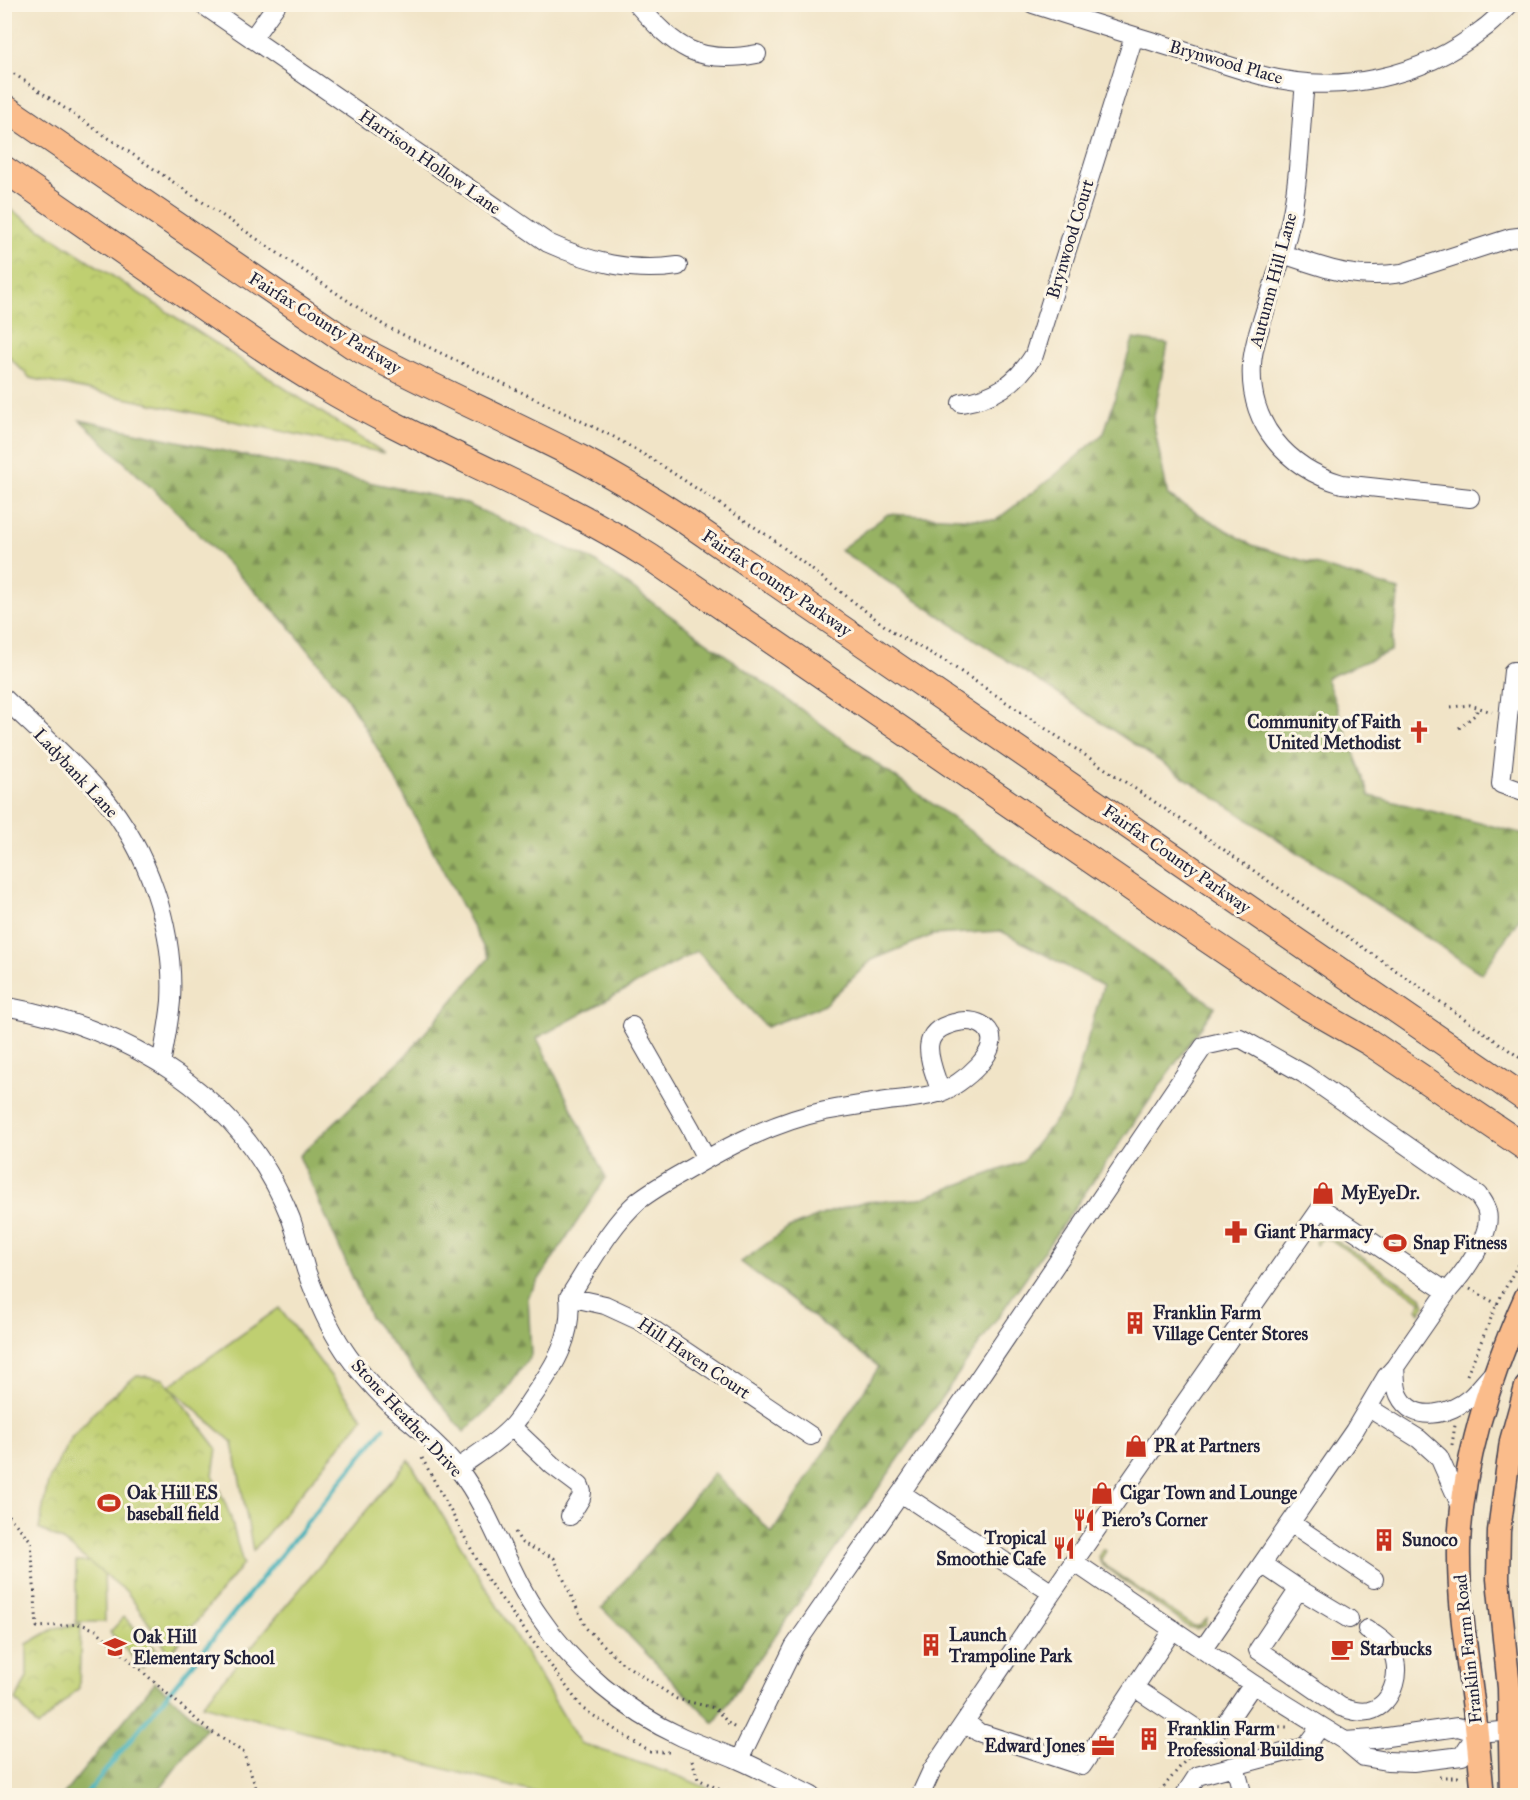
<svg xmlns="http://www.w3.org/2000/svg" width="1530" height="1800" font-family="'IM FELL Great Primer',serif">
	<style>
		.green { fill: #bfcf71; stroke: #707856; stroke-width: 1.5 }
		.forest { fill: url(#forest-firs); stroke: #5c6a4f; stroke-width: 1.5 }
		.park { fill: url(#park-crowns); stroke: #707856; stroke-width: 1.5 }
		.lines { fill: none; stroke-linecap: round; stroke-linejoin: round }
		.stream { stroke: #41b1ba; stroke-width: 4.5 }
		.minor-casing { stroke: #413f50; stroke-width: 20 }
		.major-casing { stroke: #413f50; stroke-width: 25 }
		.highway-casing { stroke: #413f50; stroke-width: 28 }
		.path { stroke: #413f50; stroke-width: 3; stroke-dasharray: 1.5 4.5; stroke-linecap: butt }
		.minor { stroke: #fff; stroke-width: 18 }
		.major { stroke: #fabc8b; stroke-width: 22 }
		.highway { stroke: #fabc8b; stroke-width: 26 }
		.labels { text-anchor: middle; stroke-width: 6; stroke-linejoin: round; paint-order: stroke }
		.street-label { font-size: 18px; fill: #22223b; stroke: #fcf5e5 }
		.poi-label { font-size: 18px; font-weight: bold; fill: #22223b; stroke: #fcf5e5; text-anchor: start }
	</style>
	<defs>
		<pattern id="forest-firs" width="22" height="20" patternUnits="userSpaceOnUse" patternTransform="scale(1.5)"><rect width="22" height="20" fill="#97b263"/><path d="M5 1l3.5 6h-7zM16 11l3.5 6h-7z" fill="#7b9053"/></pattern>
		<pattern id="park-crowns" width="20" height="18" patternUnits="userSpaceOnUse" patternTransform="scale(1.5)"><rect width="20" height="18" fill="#bfcf71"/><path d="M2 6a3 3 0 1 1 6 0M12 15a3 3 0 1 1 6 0" fill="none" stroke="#a4b163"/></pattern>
	</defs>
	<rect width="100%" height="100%" fill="#fcf5e5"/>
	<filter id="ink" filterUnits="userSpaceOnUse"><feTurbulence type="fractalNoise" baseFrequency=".0167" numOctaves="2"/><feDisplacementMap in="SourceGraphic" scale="12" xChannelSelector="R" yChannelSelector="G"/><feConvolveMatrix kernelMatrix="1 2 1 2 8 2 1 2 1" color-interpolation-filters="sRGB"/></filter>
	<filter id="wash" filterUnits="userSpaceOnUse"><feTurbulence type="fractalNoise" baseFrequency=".008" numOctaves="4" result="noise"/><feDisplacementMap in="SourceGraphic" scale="24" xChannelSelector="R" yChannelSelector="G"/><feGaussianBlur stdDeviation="1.35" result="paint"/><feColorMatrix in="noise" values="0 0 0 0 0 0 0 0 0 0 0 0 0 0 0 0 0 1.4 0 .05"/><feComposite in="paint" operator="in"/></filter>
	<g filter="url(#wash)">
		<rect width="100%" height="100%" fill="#f1e4c7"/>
		<!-- green -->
		<path class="green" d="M1328,1235L1422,1297L1425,1305L1420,1313L1417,1309L1422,1302L1331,1240L1323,1238L1316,1245L1315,1241L1321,1236Z
			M279,1308L363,1418L253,1551L233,1443L169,1386Z
			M409,1460L580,1743L678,1776L724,1795H544L202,1705Z
			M1103,1549L1106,1551L1101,1559V1562L1110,1569L1193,1626H1199L1207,1619L1206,1625L1196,1629L1189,1627L1102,1565L1098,1557Z
			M76,1562H104L105,1622H76Z"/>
		<!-- forest -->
		<path class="forest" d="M1133,339L1168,344L1153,421L1168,496L1252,545L1399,590L1391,651L1326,678L1370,796L1525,834V910L1482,974L840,550L888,514L996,520L1054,476L1104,433Z
			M80,420L462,502L593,560L1215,1007L714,1723L602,1608L714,1473L772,1533L879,1367L741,1262L789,1228L824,1214L862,1202L919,1199L1022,1162L1069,1103L1103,986L1001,931L933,935L872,960L824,1005L766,1027L697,951L537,1038L606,1178L528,1296L531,1355L501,1398L464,1432L370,1317L299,1156L406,1055L489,958L391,771L345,695L289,626L178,513Z
			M155,1682L206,1728L155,1795H63Z"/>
		<!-- park -->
		<path class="park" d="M5,206L384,453L30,378L5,353Z
			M137,1375L164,1379L217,1448L213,1475L230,1515L243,1564L170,1654L127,1592L61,1540L39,1529L48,1482L70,1439L103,1403Z
			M124,1617L157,1650L142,1668L110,1632Z
			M81,1624L79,1688L38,1727L16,1700L27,1677V1644L55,1628Z"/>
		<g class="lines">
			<!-- stream -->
			<path class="stream" d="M85,1796L384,1428"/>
		</g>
	</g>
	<g filter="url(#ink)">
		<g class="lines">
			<!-- minor casing -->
			<g class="minor-casing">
				<path id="minor" d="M202,4L548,243C590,262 631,273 678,266
					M637,4C675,48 698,65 757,54
					M1033,4C1085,21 1138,37 1190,53C1215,61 1239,70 1264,76C1340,95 1421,78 1483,29C1493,22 1501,13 1510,4
					M252,39L277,4
					M1305,83C1300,129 1300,178 1290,223C1284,253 1274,282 1265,311C1260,328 1253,345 1252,364C1248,424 1287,468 1342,484L1470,498
					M1283,254C1328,269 1353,280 1402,273L1510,238L1526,236
					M961,403C994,398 1016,384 1034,355L1134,36
					M1526,673L1513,671L1501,784L1526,793
					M4,698C37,730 72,760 101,794C148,850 175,928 171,1001C169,1023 165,1043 161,1064
					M4,1006C132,1029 242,1095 291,1219C297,1236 301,1253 306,1270C316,1298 328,1326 344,1350C357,1370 374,1388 391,1405C414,1426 440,1444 459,1470C493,1515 507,1570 539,1616C574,1668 625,1711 682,1737C700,1745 719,1751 737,1759C763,1770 787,1784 812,1796
					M632,1026L691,1129L706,1159
					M569,1297L605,1305L642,1322L811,1436
					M1395,1367C1396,1377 1395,1387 1399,1395C1413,1425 1451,1414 1471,1397C1479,1390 1486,1380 1494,1372
					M1369,1408L1419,1439L1439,1457L1462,1509
					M512,1427L552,1465L580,1486L582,1492L581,1498L570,1516
					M458,1468C476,1455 498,1442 513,1425C521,1416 527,1405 534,1395C556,1364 573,1336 569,1297C590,1265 609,1227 638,1201C652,1190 668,1181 684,1172C728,1146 774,1122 825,1111C846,1107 866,1104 887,1101C905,1099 924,1098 941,1092C959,1086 1009,1048 985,1027C976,1020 964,1020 954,1023C914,1033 932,1064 941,1093
					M901,1493L1204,1046L1240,1038L1304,1074L1478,1195C1481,1200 1486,1206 1487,1212C1493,1235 1462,1275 1447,1292
					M1291,1523L1374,1579
					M1074,1562L1253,1684L1345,1741L1364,1757L1387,1761L1413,1762L1462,1756L1477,1733
					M1262,1564L1299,1589L1258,1650L1341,1707C1350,1710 1359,1713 1369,1711C1394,1705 1404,1667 1389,1647C1384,1640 1374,1635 1367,1629
					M1299,1589L1349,1619
					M1135,1688L1203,1733L1211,1734L1225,1725L1253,1684
					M966,1722L978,1732L1082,1766L1173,1629
					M1345,1741L1373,1739L1458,1727L1477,1733L1526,1729
					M739,1760L794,1647L901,1493L1052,1593
					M1235,1766L1243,1796
					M920,1796L932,1770L1052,1593L1321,1208L1447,1292L1395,1367L1386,1377L1354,1431L1203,1649
					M1184,1796L1197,1776L1305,1747L1320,1727"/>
			</g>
			<!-- major casing -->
			<g class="major-casing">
				<path id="major" d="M1483,1796C1480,1767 1478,1738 1474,1709C1467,1655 1458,1601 1459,1546C1462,1460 1491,1374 1526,1296
					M1511,1796L1509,1688L1498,1579L1499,1531L1511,1441L1526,1387"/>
			</g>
			<!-- highway casing -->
			<g class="highway-casing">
				<path id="highway" d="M4,107L352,345C427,386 506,420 582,459C616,477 649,497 681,518L1526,1099
					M4,169C62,209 119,249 176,288C223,321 271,355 320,384C427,448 545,490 650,557L1168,913L1308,1007L1369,1042L1526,1148"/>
			</g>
			<!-- path -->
			<path class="path" d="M4,67L385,326L614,437L658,463L771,538L894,633L945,661L1183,821L1526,1062
				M1451,707L1470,705L1492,712
				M1459,728L1476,714L1478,707
				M1470,1289L1497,1304
				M1467,1375L1497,1304L1526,1249
				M1452,1445L1455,1425
				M422,1458L489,1582L583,1709L650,1752H673
				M4,1511L31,1541L37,1627L81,1624L96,1630L206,1728L243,1752L259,1796
				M515,1532L522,1543L554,1558L586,1628L621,1662L677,1699L715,1708L729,1724L737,1729
				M1244,1729L1250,1726L1287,1727
				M692,1760L698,1779L733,1796
				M1439,1777H1458L1462,1779
				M828,1790L840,1796
				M1156,1796L1189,1756L1200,1750"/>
			<!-- minor -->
			<use href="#minor" class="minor"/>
			<!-- major -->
			<use href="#major" class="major"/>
			<!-- highway -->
			<use href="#highway" class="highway"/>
		</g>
	</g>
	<!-- icons -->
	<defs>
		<g id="church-bare" transform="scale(1.8)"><path d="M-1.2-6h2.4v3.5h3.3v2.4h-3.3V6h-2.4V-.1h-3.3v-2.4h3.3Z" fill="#c8321e" stroke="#fcf5e5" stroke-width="2.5" paint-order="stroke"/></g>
		<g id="shop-bare" transform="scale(1.8)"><path d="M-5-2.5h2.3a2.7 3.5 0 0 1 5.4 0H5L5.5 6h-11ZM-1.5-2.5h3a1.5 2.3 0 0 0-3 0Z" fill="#c8321e" stroke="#fcf5e5" stroke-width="2.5" paint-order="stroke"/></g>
		<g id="pharmacy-bare" transform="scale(1.8)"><path d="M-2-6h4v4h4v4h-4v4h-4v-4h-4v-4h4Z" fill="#c8321e" stroke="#fcf5e5" stroke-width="2.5" paint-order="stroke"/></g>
		<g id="stadium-bare" transform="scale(1.8)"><path d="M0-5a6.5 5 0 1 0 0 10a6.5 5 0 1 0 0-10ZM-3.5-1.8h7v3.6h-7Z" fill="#c8321e" stroke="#fcf5e5" stroke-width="2.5" paint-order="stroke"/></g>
		<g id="building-bare" transform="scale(1.8)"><path d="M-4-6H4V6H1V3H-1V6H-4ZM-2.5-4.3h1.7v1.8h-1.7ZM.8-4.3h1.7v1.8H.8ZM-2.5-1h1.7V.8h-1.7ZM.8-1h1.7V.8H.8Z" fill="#c8321e" stroke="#fcf5e5" stroke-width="2.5" paint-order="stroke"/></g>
		<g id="restaurant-bare" transform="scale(1.8)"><path d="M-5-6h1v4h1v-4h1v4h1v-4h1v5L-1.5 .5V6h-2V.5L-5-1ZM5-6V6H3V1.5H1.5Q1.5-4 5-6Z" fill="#c8321e" stroke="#fcf5e5" stroke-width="2.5" paint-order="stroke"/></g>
		<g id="school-bare" transform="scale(1.8)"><path d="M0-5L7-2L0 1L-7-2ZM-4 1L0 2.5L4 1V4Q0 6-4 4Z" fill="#c8321e" stroke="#fcf5e5" stroke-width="2.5" paint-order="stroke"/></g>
		<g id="cafe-bare" transform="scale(1.8)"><path d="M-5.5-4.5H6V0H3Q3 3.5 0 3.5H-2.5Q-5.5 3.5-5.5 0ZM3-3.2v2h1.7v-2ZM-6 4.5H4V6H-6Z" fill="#c8321e" stroke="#fcf5e5" stroke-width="2.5" paint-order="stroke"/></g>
		<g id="office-bare" transform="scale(1.8)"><path d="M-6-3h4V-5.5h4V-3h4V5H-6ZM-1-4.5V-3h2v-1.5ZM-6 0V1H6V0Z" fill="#c8321e" stroke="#fcf5e5" stroke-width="2.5" paint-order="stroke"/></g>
	</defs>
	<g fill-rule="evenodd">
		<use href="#church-bare" x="1419" y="732"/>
		<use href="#shop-bare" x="1323" y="1193"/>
		<use href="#pharmacy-bare" x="1236" y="1232"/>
		<use href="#stadium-bare" x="1395" y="1243"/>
		<use href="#building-bare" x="1135" y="1323"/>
		<use href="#shop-bare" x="1136" y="1446"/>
		<use href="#shop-bare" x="1102" y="1493"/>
		<use href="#stadium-bare" x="109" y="1503"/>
		<use href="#restaurant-bare" x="1084" y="1520"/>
		<use href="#building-bare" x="1384" y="1540"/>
		<use href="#restaurant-bare" x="1064" y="1548"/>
		<use href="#building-bare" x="931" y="1645"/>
		<use href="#school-bare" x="115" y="1647"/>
		<use href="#cafe-bare" x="1342" y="1649"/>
		<use href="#building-bare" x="1149" y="1739"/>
		<use href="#office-bare" x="1103" y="1746"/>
	</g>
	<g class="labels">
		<!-- street labels -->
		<g class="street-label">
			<text transform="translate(1226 62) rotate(16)" y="6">Brynwood Place</text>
			<text transform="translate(430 162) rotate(35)" y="6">Harrison Hollow Lane</text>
			<text transform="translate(1070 239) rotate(-73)" y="6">Brynwood Court</text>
			<text transform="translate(1273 280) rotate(-75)" y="6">Autumn Hill Lane</text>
			<text transform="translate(325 323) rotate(32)" y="6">Fairfax County Parkway</text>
			<text transform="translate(777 583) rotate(34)" y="6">Fairfax County Parkway</text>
			<text transform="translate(76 773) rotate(47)" y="6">Ladybank Lane</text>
			<text transform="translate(1177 859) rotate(35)" y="6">Fairfax County Parkway</text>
			<text transform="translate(694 1358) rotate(34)" y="6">Hill Haven Court</text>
			<text transform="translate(407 1418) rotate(47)" y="6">Stone Heather Drive</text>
			<text transform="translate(1468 1649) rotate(-96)" y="6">Franklin Farm Road</text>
		</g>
		<!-- poi labels -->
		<g class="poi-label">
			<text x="1401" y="728" text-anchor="end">Community of Faith<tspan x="1401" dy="21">United Methodist</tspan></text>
			<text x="1341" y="1199">MyEyeDr.</text>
			<text x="1254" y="1238">Giant Pharmacy</text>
			<text x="1413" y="1249">Snap Fitness</text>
			<text x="1153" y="1319">Franklin Farm<tspan x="1153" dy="21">Village Center Stores</tspan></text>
			<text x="1154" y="1452">PR at Partners</text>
			<text x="127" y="1499">Oak Hill ES<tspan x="127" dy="21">baseball field</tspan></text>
			<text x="1120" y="1499">Cigar Town and Lounge</text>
			<text x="1102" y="1526">Piero's Corner</text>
			<text x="1046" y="1544" text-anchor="end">Tropical<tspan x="1046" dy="21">Smoothie Cafe</tspan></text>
			<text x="1402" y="1546">Sunoco</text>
			<text x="949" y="1641">Launch<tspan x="949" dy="21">Trampoline Park</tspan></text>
			<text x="133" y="1643">Oak Hill<tspan x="133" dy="21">Elementary School</tspan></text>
			<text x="1360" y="1655">Starbucks</text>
			<text x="1167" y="1735">Franklin Farm<tspan x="1167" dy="21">Professional Building</tspan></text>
			<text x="1085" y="1752" text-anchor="end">Edward Jones</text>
		</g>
	</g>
	<!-- margin -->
	<rect width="1530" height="1800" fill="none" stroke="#fcf5e5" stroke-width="24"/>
</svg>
